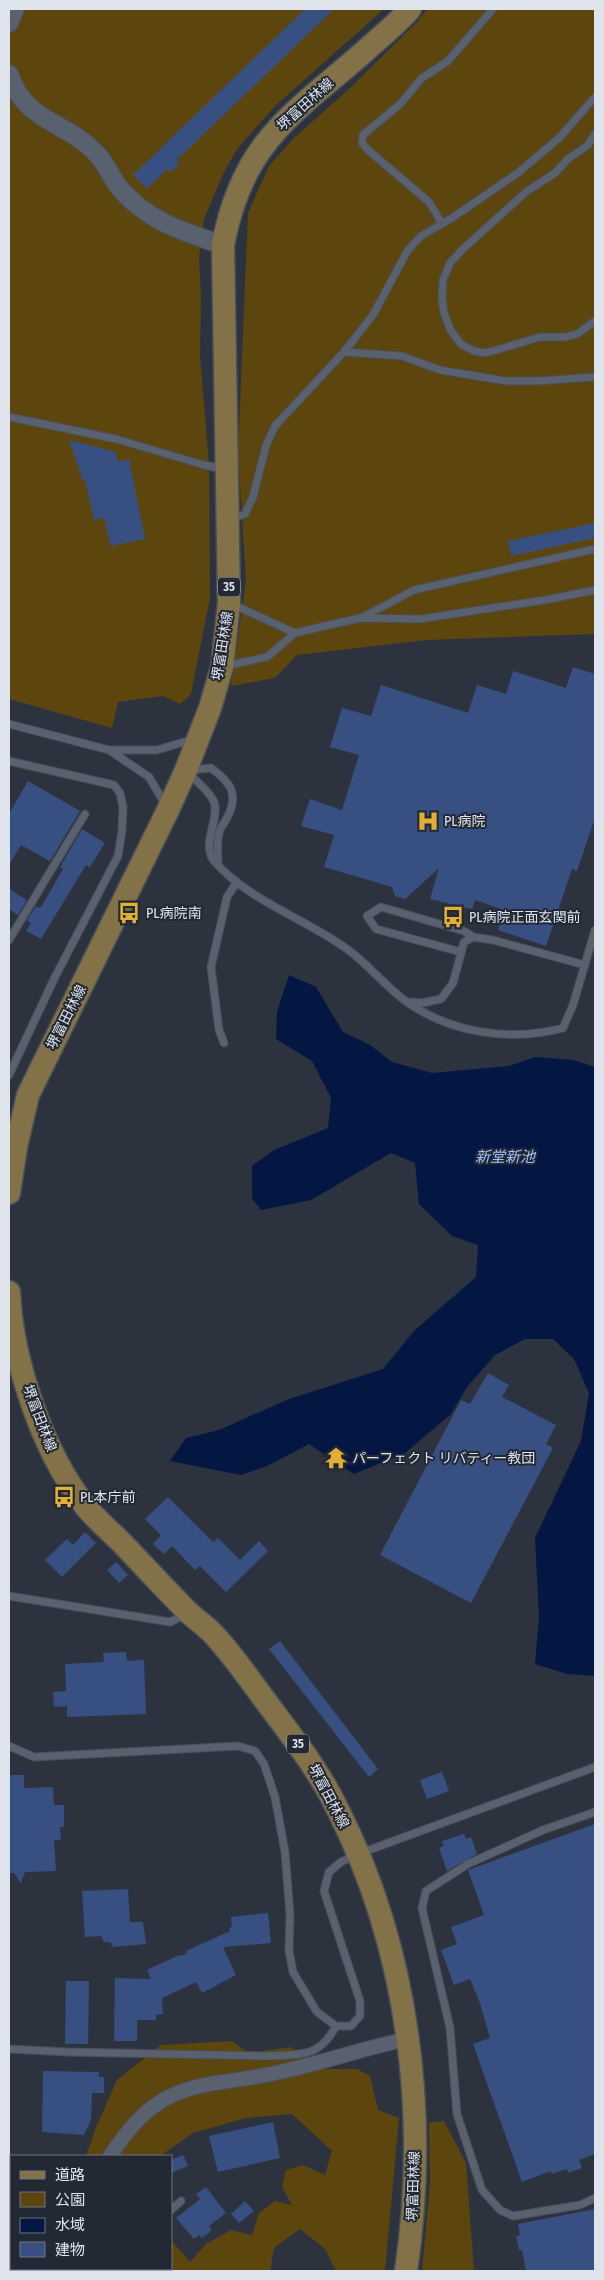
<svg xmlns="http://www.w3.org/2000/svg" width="604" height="2280" font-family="'Fira Sans Condensed','Noto Sans JP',sans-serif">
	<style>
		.green { fill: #5d460e }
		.water { fill: #041642 }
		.building { fill: #385081 }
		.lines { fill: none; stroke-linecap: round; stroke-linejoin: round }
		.service-casing { stroke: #494f59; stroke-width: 9 }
		.minor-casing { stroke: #494f59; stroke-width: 16 }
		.tertiary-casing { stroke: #494f59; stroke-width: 20 }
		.primary-casing { stroke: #494f59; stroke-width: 25 }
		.service { stroke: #59616e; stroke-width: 7 }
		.minor { stroke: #59616e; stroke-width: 14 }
		.tertiary { stroke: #59616e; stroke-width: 18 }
		.primary { stroke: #837248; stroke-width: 22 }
		.labels { text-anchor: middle; stroke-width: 4; stroke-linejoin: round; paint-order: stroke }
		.shield { fill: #222935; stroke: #a6acb5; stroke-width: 1 }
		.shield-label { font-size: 12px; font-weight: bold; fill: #dfe4ec }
		.street-label { font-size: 14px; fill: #dfe4ec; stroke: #222935 }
		.poi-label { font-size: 14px; fill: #dfe4ec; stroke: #222935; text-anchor: start }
		.water-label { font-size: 15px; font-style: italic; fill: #a1c1fd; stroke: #222935 }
	</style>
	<rect width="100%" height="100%" fill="#2c333f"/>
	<!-- green -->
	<path class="green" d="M9,9H384L276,105L237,149L223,174L204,219L199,257L201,295L200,355L209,466L210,598L191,694L180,704L163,696L118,702L112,728L9,699Z
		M427,9H595V634L427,640L297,655L275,678L231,686L246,581L238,453L248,213L269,166L293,139L350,88L417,22Z
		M232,2041L249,2053L290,2047L324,2069H357L370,2076L378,2110L399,2118L385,2271H336L325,2249L300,2229L274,2248L270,2271H129L131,2269H171V2240L190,2262L206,2244L231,2230L252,2235L259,2213L275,2201L292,2205L282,2187L286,2170L303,2165L325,2175L332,2151L292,2114L246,2118L193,2133L160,2156H86L97,2125L117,2080L161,2045Z
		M444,2121L466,2163L474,2271H422L430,2182L429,2123Z"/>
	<!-- water -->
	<path class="water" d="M289,975L316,987L343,1032L370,1045L392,1062L432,1073L509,1066L535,1057L573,1060L595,1067V1676L567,1674L535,1664L539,1616L535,1538L581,1441L589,1393L574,1359L553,1339H525L495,1355L467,1387L451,1414L405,1453L354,1474L309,1444L267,1466L241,1475L170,1461L186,1438L219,1430L289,1399L383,1369L414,1331L476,1277L478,1245L452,1236L419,1204L415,1163L391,1153L311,1200L261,1210L252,1198V1166L274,1150L328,1128L331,1098L312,1061L276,1039L277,1012Z"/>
	<!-- building -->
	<path class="building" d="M305,9H334L177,160L180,163L171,172L167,169L147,189L133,175Z
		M69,440L116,452L118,462L129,459L145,539L110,546L104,518L94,520L85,480L83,481Z
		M595,523V538L511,556L508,541Z
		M573,667L595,674V818L577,871L572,869L546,946L498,930L504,910L475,900L472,909L430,899L439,868L405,899L395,896L392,887L324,867L334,835L301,826L310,799L342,810L359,755L330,747L342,708L371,716L381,685L468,713L477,685L506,694L513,671L566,688Z
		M28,781L80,811L50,861L21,845L9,865V814Z
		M82,829L105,843L90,867L86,865L41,939L26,931L31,923L27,920L36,906L39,908L41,907L63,869L60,867Z
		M9,889L27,900L18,915L9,909Z
		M488,1373L509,1385L502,1397L556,1425L546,1444L553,1448L471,1603L380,1555L461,1400L470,1404Z
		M168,1497L213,1542L218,1538L240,1560L259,1541L268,1551L226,1592L200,1566L195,1570L172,1546L164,1554L153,1544L161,1535L145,1519Z
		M85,1532L96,1543L62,1577L45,1560L67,1539L73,1545Z
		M116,1562L128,1575L119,1583L107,1570Z
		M280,1641L378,1769L369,1777L269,1649Z
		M126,1652L127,1661L144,1660L146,1714L67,1717V1706L54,1707L53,1692L66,1691L65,1664L104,1662L103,1653Z
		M442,1772L449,1791L427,1799L420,1780Z
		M9,1775H24V1788L53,1787L54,1805H64V1827H60L61,1840H54L56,1871L25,1872L21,1883L14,1873H9Z
		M595,1824V2154L579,2160L582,2168L568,2173L567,2169L552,2174L551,2171L522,2182L473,2044L490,2038L480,2003L470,1979L454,1985L441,1950L457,1944L451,1927L484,1915L468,1870Z
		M464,1834L466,1839L471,1837L477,1854L447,1871L439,1848L444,1846L442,1841Z
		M128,1889L130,1922H143L146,1944L112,1947L111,1942H104L101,1936L85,1937L82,1891Z
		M268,1913L271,1943L223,1947L236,1975L202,1993L196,1982L162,1998L163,2014L156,2015V2020H137V2041H114L115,1978L151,1979L147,1970L177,1956L187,1954L186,1951L230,1931L229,1928L232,1927L231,1917Z
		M66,1981H89L88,2044H65Z
		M43,2071L99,2072V2077H104V2093H92L91,2120L84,2135L42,2132Z
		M273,2122L280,2158L218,2172L209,2136Z
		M183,2155L188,2166L171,2173V2160Z
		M206,2187L226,2213L209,2226L212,2230L202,2238L199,2235L194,2239L176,2218L200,2199L196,2194Z
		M245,2201L254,2211L239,2223L231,2214Z
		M595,2209V2271H526L522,2250H519L516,2236L520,2235L518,2224Z"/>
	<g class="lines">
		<!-- service casing -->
		<g class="service-casing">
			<path id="service" d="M595,134L588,145L568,159L555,173L526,192L464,248L450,263L443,280L442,298L444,313L451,331L461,344L474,351L486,353L540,337H565L577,334L595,321
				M442,223L429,202L368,150L362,143L363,135L400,104L422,78L448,61L493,9
				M344,352L402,356L440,370L506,381H537L595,377
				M9,417L116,439L204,465L224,469
				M230,519L245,514L253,497L266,446L275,426L344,352L373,315L408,250L421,236L452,218L519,172L560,137L595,97
				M232,604L295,633
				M363,617L414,590L595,549
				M225,666L267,657L295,633L360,618L420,619L545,600L595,590
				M9,724L109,750H157L194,739
				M109,750L149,777L165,804
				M9,761L114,785L120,793L123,807L122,831L118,856L55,977L9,1075
				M191,770L211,768C230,782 239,793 228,816C226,821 222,825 220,830C216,841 218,854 218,865
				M189,773C196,782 210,791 214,802C220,819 201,844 214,861C249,901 304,918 347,949C368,964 385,986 407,1002C451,1033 510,1042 563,1028L573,1005L595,930
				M9,940L85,814
				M461,952L376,929L367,916L381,907L464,931L473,937
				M410,1002L422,1003L441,999L453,983L464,942L473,937L493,940L585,965
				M224,1043L219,1030L211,967L227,897L237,882
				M9,1596L170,1622L186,1614
				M9,1746L34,1757L238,1746L255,1751L264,1764L275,1797L285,1852L290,1915L289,1951L293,1972L317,2012L336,2026H351L360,2016V2001L324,1891L329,1872L341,1862L358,1854L595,1767
				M595,1812L543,1830L468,1864L426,1891L422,1908L450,2028L457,2114L482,2190L500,2210L513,2216L580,2205L595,2198
				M9,2049L67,2052L269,2056C302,2054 319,2058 336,2026
				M171,2210L181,2201"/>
		</g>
		<!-- minor casing -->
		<g class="minor-casing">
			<path id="minor" d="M110,2156C127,2131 145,2107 175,2094C205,2081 243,2081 275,2073C320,2064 363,2048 408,2039
				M40,2271L42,2269"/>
		</g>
		<!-- tertiary casing -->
		<g class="tertiary-casing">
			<path id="tertiary" d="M9,23L15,9
				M9,74C26,123 63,120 94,151C105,161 110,175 118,186C145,220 183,232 223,245"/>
		</g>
		<!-- primary casing -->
		<g class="primary-casing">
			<path id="primary" d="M9,1193L16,1147L28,1095L168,810L186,770L210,708L222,667L229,603L223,245C242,142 292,115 365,51C380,37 397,24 410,9
				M9,1292C12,1360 42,1449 83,1503C94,1518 109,1530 122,1543C144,1566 165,1589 187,1611C196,1620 208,1627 216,1637C236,1659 252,1683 270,1707C294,1739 319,1771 337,1808C409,1949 429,2116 406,2271"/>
		</g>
		<!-- service -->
		<use href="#service" class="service"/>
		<!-- minor -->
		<use href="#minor" class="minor"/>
		<!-- tertiary -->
		<use href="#tertiary" class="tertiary"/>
		<!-- primary -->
		<use href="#primary" class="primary"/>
	</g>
	<!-- icons -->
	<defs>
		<g id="hospital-bare" transform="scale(1.725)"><path d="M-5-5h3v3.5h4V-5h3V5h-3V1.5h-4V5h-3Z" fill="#e1af34" stroke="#222935" stroke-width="2.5" paint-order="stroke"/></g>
		<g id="bus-bare" transform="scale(1.725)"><path d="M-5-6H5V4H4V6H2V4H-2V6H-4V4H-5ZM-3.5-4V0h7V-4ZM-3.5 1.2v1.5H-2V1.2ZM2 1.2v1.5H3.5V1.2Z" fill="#e1af34" stroke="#222935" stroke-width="2.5" paint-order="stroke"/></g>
		<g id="temple-bare" transform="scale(1.725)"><path d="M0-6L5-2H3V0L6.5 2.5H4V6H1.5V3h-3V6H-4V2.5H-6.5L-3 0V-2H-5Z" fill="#e1af34" stroke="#222935" stroke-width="2.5" paint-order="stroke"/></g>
	</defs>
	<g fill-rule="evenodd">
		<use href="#hospital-bare" x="428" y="821"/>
		<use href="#bus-bare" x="129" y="913"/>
		<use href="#bus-bare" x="453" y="917"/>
		<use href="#temple-bare" x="336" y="1458"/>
		<use href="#bus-bare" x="64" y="1497"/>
	</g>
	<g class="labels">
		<!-- shield labels -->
		<g class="shield">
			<rect x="218" y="577.5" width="22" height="19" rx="4"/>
			<rect x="287" y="1734.5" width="22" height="19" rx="4"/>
		</g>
		<g class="shield-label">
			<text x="229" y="591">35</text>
			<text x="298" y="1748">35</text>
		</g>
		<!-- street labels -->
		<g class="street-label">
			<text transform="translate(305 104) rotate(-42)" y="5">堺富田林線</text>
			<text transform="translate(222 646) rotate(-81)" y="5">堺富田林線</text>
			<text transform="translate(66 1017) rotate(-63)" y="5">堺富田林線</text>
			<text transform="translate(40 1418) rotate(69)" y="5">堺富田林線</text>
			<text transform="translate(329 1796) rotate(62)" y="5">堺富田林線</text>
			<text transform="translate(413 2186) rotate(-88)" y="5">堺富田林線</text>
		</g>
		<!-- poi labels -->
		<g class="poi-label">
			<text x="444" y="826">PL病院</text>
			<text x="146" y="918">PL病院南</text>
			<text x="469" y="922">PL病院正面玄関前</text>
			<text x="352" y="1463">パーフェクト リバティー教団</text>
			<text x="80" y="1502">PL本庁前</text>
		</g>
		<!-- water labels -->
		<g class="water-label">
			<text x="505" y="1162">新堂新池</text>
		</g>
	</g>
	<!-- border -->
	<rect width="604" height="2280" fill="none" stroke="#dfe4ec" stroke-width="20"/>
	<!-- legend -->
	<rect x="10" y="2155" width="162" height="115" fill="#222935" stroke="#6e747e"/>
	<rect x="20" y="2171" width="25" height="8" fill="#837248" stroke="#6e747e"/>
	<text x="55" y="2180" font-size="15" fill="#dfe4ec">道路</text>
	<rect x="20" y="2192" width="25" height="15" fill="#5d460e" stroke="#6e747e"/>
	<text x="55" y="2205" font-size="15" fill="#dfe4ec">公園</text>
	<rect x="20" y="2218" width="25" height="15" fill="#041642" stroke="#6e747e"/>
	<text x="55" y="2230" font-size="15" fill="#dfe4ec">水域</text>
	<rect x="20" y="2242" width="25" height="15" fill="#385081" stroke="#6e747e"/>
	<text x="55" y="2255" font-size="15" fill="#dfe4ec">建物</text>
</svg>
